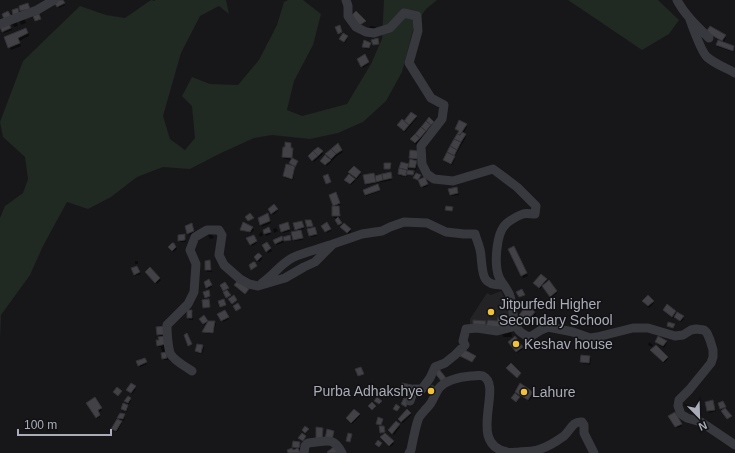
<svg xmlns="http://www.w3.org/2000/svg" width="735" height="453" font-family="Helvetica,sans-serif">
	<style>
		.built { fill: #232326 }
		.green { fill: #212923 }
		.shadow { fill: #0007 }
		.building { fill: #424246; stroke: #323135 }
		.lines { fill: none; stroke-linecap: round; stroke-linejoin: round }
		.minor { stroke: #38393e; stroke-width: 9 }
		.poi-dot { fill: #efc23a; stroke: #121214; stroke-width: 1.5 }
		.labels { text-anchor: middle; stroke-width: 3; stroke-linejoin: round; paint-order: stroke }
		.poi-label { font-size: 14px; fill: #aaadb9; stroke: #121214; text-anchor: start }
	</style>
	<rect width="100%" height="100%" fill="#171719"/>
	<!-- built -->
	<path class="built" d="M501,291L508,305L509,326L470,328V319L487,293L491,295Z"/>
	<!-- green -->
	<path class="green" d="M151,0L155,1V0H226L229,14L219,6L200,16L181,53L163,116L170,139L185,150L195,138L192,106L182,96L192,77L210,84L238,85L259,60L277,25L284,2L288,0H303L321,14L313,45L294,81L287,110L302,116L347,104L371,64L382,39L384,0H437L426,9L414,26L402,72L386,101L363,122L338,133L310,139L272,135L254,138L221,153L190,169L163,167L137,177L111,197L88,209L67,202L43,246L30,275L1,315L0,340V218L5,206L23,193L28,179L25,157L3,137L0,122L23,61L80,6L106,15L125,18Z
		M568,0H658L679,20L669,34L642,50Z"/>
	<!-- shadow -->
	<path class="shadow" d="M61,0H62L65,5L59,8L56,3Z
		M24,18L26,23L21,25L19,20Z
		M16,21L18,26L14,27L12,23Z
		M9,24L12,30L4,33L1,27Z
		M370,26L376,27V31L369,30Z
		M28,32L29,36L19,41L21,46L11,50L5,38Z
		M708,34L725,36L726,38L723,43L733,47L734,48L733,52L718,47L717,45L719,40Z
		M347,36L348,38L345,43L340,39Z
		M370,44L371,45L369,50L364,48L363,47Z
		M365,56L369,64L363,68L358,59Z
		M416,117L417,118L405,132L398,126Z
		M433,123L430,126L431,127L416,145L412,141L411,139Z
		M466,125L467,127L463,134L466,137L454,158L455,159L452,165L445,162L444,160L459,132L456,129Z
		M291,144L292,145L291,149L293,151L292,160L297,163L295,166L290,164L292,160L284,159L283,157L284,148Z
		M338,145L343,152L337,156L327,166L322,161Z
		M322,152L323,154L314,162L310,158Z
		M417,152V160H415L417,164L416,170L409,168L408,171L413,173V175L407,174V177L400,176L399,174L409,165L411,159L410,158Z
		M286,165L294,167L295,169L293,180L285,178L284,176Z
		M350,173H360L361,174L357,179L351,175L355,181L351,185L347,181L353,178Z
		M390,173L392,180L367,185L366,184L375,177Z
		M425,178L428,186L423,188L419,181Z
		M378,187L380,191L366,196L365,195Z
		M457,190L459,195L452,196L451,195Z
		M337,195L340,205L338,206L339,208L340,218H334L333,216V207H335L334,205Z
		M274,206L278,211L273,215L270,209Z
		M268,216L271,223L262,227L259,219Z
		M302,222L304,229L300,230L302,233L303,240L295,241L294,240L298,232L296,229Z
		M244,223L253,228L254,230L251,233L243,231L242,230Z
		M327,223L331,231L327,233L322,226Z
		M288,225L290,231L283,233L282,231Z
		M193,226L195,233L189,235L188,233Z
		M276,228L278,231L274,233L273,229Z
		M341,228L350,230L351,231L349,234Z
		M268,229L271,234L266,236L264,230Z
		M316,230L317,236L311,237L310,236Z
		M262,232L263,235L260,237L259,234Z
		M208,234H212L214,238L210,239Z
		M184,235L186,242H180L179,241Z
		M253,236L257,243L252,246L248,239Z
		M281,237L284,242L277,245L274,241Z
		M267,243L272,251L268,253L263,245Z
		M174,244L177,249L173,252L169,247Z
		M515,250L528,276L523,278L522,275Z
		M260,255L262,259L259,262L256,259Z
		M135,261H138V264H135Z
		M206,262L210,263L212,272H207L206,270Z
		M137,267L141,274L135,276L132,269Z
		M150,268L161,280L157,284L147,274Z
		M209,280L212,287L208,289L205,282Z
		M546,280L548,283L549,282L557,293L551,298L543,286L540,289L534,283Z
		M653,301L654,303L649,308L644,303Z
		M667,305L676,312L677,314L683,317L684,319L681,322L676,318L674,316L673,318L665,311Z
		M527,307L536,314L528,323L521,317Z
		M192,311L193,313V320H189L188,318Z
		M225,311L229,319L223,322L219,314Z
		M204,316L208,321L215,322L216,324L213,334L204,333L203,332L208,323L204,325L200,319Z
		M504,320L505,321L503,331H511L512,337H504L503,336L502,330L498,322Z
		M164,327L166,346H164L168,360H164L161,347H159L158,346L160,338L158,335Z
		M515,338L523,349L517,353L509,342Z
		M649,342L653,345L652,347L648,345Z
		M656,342H666L667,343L664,348L657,344Z
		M198,345L203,346L204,348L202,354L197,353L196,351Z
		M653,352L667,358L668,359L664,363Z
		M590,357L591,359L590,365L582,363L581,362Z
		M145,359L147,364L140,367L137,362Z
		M131,384L136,389L132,394L127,390Z
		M516,392L533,393L534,394L529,401L517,394L520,398L517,402L513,399L519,397Z
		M94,398L102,410L98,413L100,417L97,419L87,403Z
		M130,399L131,401L129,404L126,403L128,407L127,412L123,411L122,409L124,404L127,405L125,401Z
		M713,401L716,411L709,413L706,403Z
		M410,413L411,415L403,423L400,421L399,419Z
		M675,413L682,426L677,428L670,416Z
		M359,414L360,416L352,424L348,420Z
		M125,415V416L124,421L119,419V418Z
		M121,422L122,423L117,432L113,431L112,429Z
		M396,422L400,427L394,435L390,432Z
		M382,439L393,442L394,444L390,447Z
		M299,443L300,444V449H297L299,453H289L295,450L294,447Z"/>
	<!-- building -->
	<path class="building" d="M58,0H63L65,3L57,7L54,2Z
		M28,3L30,9L20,11L19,6Z
		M18,8L19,13L13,15L12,10Z
		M8,11L11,16L4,19L2,14Z
		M356,11L366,21L360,25L351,16Z
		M39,14L41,19L35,21L33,16Z
		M9,23L11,28L2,32L0,27Z
		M340,25L342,32L338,34L335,27Z
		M710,26L726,35L722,41L706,32Z
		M26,28L28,33L18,38L20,43L8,48L4,37Z
		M343,33L348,36L344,42L339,39Z
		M378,38L379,44L373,45L371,40Z
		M364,40L371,43L369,48L362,47Z
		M718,40L734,46L733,51L716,45Z
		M365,54L369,62L361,67L357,59Z
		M411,112L417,116L409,125L404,121Z
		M429,117L434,122L431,125L426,121Z
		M402,119L409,125L404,131L397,125Z
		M459,120L467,124L460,135L457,134L459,131L455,129Z
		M426,121L431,125L426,131L421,127Z
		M421,127L426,131L420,138L415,134Z
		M462,132L466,134L461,142L454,139L457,134L460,135Z
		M415,134L420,138L415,143L410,139Z
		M454,139L461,142L457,150L450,146Z
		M285,142L291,143V148H293L292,158L282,157L283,147H285Z
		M338,143L342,150L336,154L331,149Z
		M450,146L457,150L454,156L447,152Z
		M318,147L323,151L318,156L313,151Z
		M331,149L336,154L331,159L325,154Z
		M410,150L418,151L417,159L409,158Z
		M313,151L318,156L312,161L308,156Z
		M447,152L455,156L451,164L443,160Z
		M325,155L331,160L325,165L320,161Z
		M292,158L298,161L295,167L289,163Z
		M410,159L417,161L415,168L408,167Z
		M401,162L409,164L407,170L399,168Z
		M384,163H391L390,169H384Z
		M286,164L295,166L292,179L283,176Z
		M354,166L361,172L356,178L348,172Z
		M399,168L407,170L406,176L398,174Z
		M407,170L414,171L413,175L406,174Z
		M391,172L392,178L383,180L382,174Z
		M374,173L376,182L365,184L363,175Z
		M416,173L421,175L418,180L413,178Z
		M328,174L331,182L326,184L323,176Z
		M349,174L355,179L350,184L344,180Z
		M382,174L383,180L376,182L375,176Z
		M425,177L428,184L421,187L418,180Z
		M378,184L380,190L365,195L363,190Z
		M457,187L458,193L450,195L448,189Z
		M336,192L340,203L333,206L329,195Z
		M274,204L278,209L271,214L268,209Z
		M332,206H339L340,216H332Z
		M446,206L453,207L452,211L445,210Z
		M250,213L254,218L248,221L245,217Z
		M268,213L270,221L260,225L258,218Z
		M338,217L342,223L338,225L335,220Z
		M305,220H311L313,226L307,227Z
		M302,221L304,227L295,230L293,223Z
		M243,222L253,227L250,232L240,230Z
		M288,222L290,229L281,232L279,225Z
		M327,222L331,229L325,232L321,226Z
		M192,223L194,231L187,234L185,226Z
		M344,223L351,229L347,233L340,227Z
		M269,227L271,232L264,234L263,230Z
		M315,227L317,234L309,236L307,229Z
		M301,230L303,238L293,240L291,232Z
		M185,234V240L178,241V235Z
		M254,235L257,241L250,245L246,238Z
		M290,235L291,240L284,241L283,237Z
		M282,236L283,240L275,244L273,240Z
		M267,242L271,248L266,252L262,245Z
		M172,243H174L176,247L172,251L168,247Z
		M514,246L527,273L521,276L508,249Z
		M258,253L260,254L262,256L257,261L254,257Z
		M210,260L211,270H205V261Z
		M253,262H255L257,266L251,270L249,265Z
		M137,266L140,272L134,275L131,268Z
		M150,267L160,278L155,283L145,272Z
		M541,274L547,279L539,288L533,283Z
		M209,279L212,285L206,288L204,282Z
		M238,280L249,289L245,294L234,285Z
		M549,280L557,291L550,297L542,286Z
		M225,282L229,288L223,291L220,285Z
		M522,289L525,295L519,297L516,292Z
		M209,290L210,296L205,298L203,292Z
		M227,290L231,295L226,298L223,292Z
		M234,295L237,300L232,304L228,299Z
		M648,295L654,301L648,306L642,301Z
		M209,299L210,307L203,308L202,300Z
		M224,299L226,305L220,307L218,301Z
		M238,303L241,308L236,311L233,306Z
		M667,304L676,311L672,317L663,310Z
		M527,305L535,312L527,322L519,315Z
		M187,310H192V318H187Z
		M225,310L229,317L221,321L217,314Z
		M677,312L684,316L680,321L674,317Z
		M204,315L208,321L203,324L199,319Z
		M498,317L505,319L503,329L486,326L488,320L497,321Z
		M473,320L486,321L485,326L473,325Z
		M208,321H215L213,333L202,332Z
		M668,322L675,324L673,328L667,326Z
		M165,326L166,334L157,335L156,327Z
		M187,333L192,344L188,346L184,335Z
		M165,336L166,344L157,346L156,340H159L158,337Z
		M515,336L523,347L516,352L508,342Z
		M658,336L667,341L663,346L655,342Z
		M197,344L203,345L201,353L195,351Z
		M656,345L668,357L663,362L650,350Z
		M463,349L476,356L472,362L460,356Z
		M166,352L167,358L162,359L161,353Z
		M581,355L590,356L589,363L580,362Z
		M145,358L147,362L138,366L136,361Z
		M511,363L521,373L517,378L506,368Z
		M361,367L364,374L358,376L355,369Z
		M439,369L446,378L441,381L435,373Z
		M131,383L136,386L131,393L126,390Z
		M402,383L412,385L411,391L401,389Z
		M520,383L533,392L528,400L515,392Z
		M432,385L436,388L432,395L427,392Z
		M117,387L122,391L118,396L113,392Z
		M366,390H371V395H366Z
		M515,393L520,397L516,402L511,398Z
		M128,396L131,398L128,403L124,401Z
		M95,397L102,408L98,410L100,415L96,418L86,403Z
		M377,397L382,401L379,404L374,401Z
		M404,398L409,400L406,407L401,404Z
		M713,400L715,410L707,411L705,402Z
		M723,401L726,407L720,409L718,403Z
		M372,402L376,406L372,410L368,406Z
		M123,403L128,405L126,411L121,409Z
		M396,404L400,407L397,411L393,409Z
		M691,406H696L697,412H692Z
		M725,408L732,416L727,419L721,411Z
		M354,409L360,414L351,423L346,418Z
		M407,409L411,413L401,422L398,419Z
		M675,412L682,424L675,427L668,416Z
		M120,413L125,414L123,419L117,418Z
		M378,417L383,419L381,425L376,424Z
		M117,419L122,421L116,431L111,429Z
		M396,421L400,424L392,434L388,430Z
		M305,426L309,429L305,433L302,430Z
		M379,426H384L385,432L380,433Z
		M316,427L323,428L322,440L316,439Z
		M327,429L334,431L332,440L325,439Z
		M302,433L306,436L303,441L298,438Z
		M348,433L352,434L350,442L346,441Z
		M385,433L394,441L389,446L380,437Z
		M378,440L382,443L379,447L375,444Z
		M293,441L300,442L299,448L292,447Z
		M335,446L339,453H328L327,452Z
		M292,448L293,450L298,448L300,453H288L287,450Z"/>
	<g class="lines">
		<!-- minor -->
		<path class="minor" d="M346,0L348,6V16L356,27L366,32L374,33L390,28L404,13L417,16L418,31L409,63L431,98L444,105L442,119L421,146L422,164L427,174L434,179L453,181L493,169L517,187L536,206L535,214C531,214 526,213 523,214C519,215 509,221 506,224C496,233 494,265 499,277C502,284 508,289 510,296C515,312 509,331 530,337L541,330L548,327L573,332L590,338L597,337L633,328H648L675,336L683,335L691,330L696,329L704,330L707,333L710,340L713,350V357L711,363L689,390L679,400L678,406L681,414L687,418L701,422L735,445
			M677,0C684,14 697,26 709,38
			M689,17C692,25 701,52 707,57C715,64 726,68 735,73
			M0,24L37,10L54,0
			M262,283C274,275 281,263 294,257C305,252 319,249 330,245
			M192,371C186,367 173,360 170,353C168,345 167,333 167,325L188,304L194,292L196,264L190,250L195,237L207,230H219L222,235L219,255L224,265L240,279L249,284L258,286L285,278L304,267L315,262L333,244L362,234L382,231L390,227L404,222L427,223L446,232L464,234H475C477,241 481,249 481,256C483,274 481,286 504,285
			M410,401L414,389H422L430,378L435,367L445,363L455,355L465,345L463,341L466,329L477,328L497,331L516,326
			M304,453L305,446L308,443C325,442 333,435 342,453
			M409,453L411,450C413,440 415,429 418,420C419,416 423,413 425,410C427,408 429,406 431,403C434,398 436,392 440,387C448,379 460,377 471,376C475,376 480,375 483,376C504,386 466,444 507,452C511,453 515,452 519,452C526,451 534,452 540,449C548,447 557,441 564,436C571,430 572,421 582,422L584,425V433L594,453"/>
	</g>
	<!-- markers -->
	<g class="poi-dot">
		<circle cx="491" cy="312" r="4"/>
		<circle cx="516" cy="344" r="4"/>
		<circle cx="431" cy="391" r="4"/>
		<circle cx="524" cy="392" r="4"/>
	</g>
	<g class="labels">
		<!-- poi labels -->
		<g class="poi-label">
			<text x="499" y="309">Jitpurfedi Higher<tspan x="499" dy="16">Secondary School</tspan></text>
			<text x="524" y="349">Keshav house</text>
			<text x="423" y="396" text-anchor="end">Purba Adhakshye</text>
			<text x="532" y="397">Lahure</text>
		</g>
	</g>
	<!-- north arrow -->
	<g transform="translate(699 417) rotate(157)" stroke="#121214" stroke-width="3" paint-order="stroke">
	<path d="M0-3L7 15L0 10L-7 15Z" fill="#aaadb9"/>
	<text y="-6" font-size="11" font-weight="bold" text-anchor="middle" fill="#aaadb9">N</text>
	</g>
	<!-- scale -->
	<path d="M18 429v6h93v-6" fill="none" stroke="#aaadb9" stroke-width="2"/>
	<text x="24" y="429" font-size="12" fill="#aaadb9" stroke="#121214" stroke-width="3" paint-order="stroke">100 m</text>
</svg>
